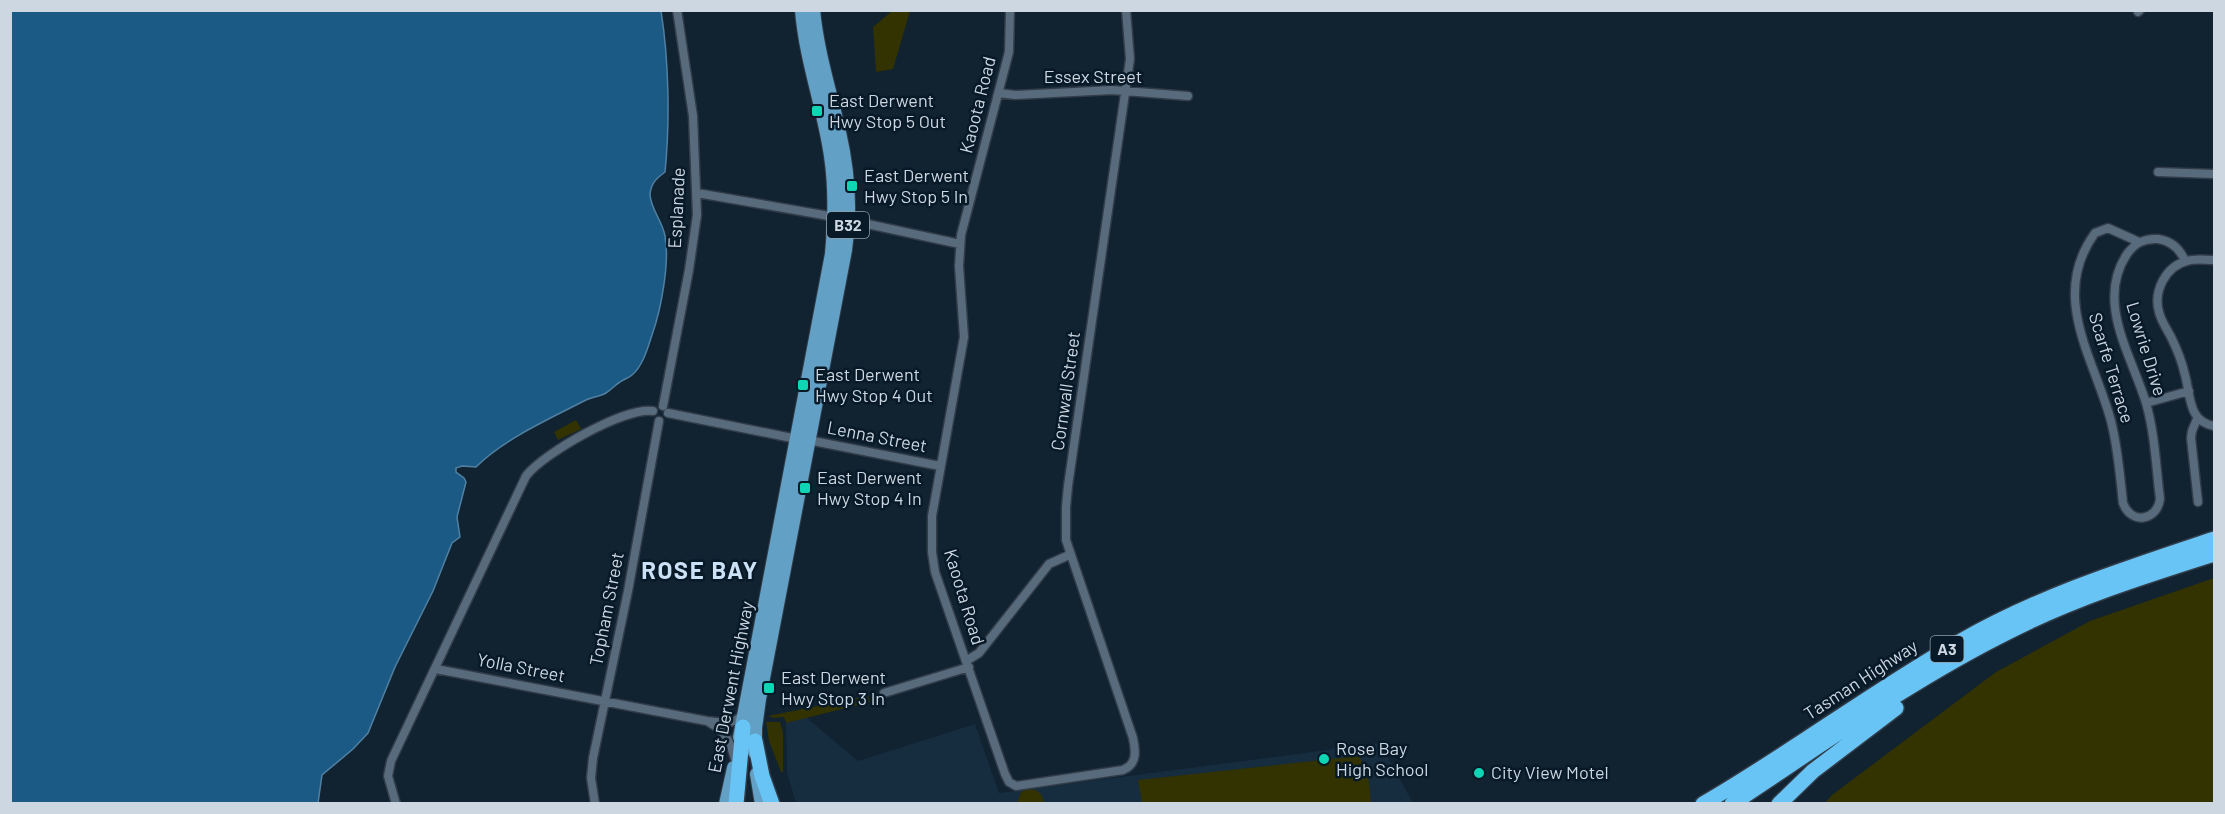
<svg xmlns="http://www.w3.org/2000/svg" width="2225" height="814" font-family="Barlow,sans-serif">
	<style>
		.built { fill: #162c3f }
		.green { fill: #323300 }
		.water { fill: #1c5a86; stroke: #5180a1; stroke-width: 1.5 }
		.lines { fill: none; stroke-linecap: round; stroke-linejoin: round }
		.street-casing { stroke: #313c48; stroke-width: 11 }
		.primary-casing { stroke: #313c48; stroke-width: 16 }
		.highway-casing { stroke: #313c48; stroke-width: 18 }
		.street { stroke: #586b7d; stroke-width: 8 }
		.primary { stroke: #62a0c5; stroke-width: 14 }
		.highway { stroke: #68c4f5; stroke-width: 15 }
		.poi-dot { fill: #0fd5b4; stroke: #081927; stroke-width: 2 }
		.labels { text-anchor: middle; stroke-width: 5; stroke-linejoin: round; paint-order: stroke }
		.shield { fill: #081927; stroke: #919ea9; stroke-width: 1.5 }
		.shield-label { font-size: 16px; font-weight: bold; fill: #ccd7e1 }
		.street-label { font-size: 18px; fill: #ccd7e1; stroke: #081927 }
		.poi-label { font-size: 18px; fill: #ccd7e1; stroke: #081927; text-anchor: start }
		.district-label { font-size: 24px; font-weight: bold; letter-spacing: 1.5px; fill: #cbe1f5; stroke: #081927 }
	</style>
	<rect width="100%" height="100%" fill="#112231"/>
	<!-- built -->
	<path class="built" d="M806,717L858,761L975,724L999,793L1380,743L1413,803H796L787,773L786,723Z"/>
	<!-- green -->
	<path class="green" d="M892,11H910L893,69L876,72L873,27Z
		M576,420L581,429L558,440L554,432Z
		M2214,578V803H1825L1832,795L1996,672L2090,621Z
		M868,696L870,702L786,723L784,717L773,718L768,716Z
		M766,722H780L783,733V772H781L769,741Z
		M1359,756L1368,774L1371,803H1142L1138,780Z
		M1028,789C1038,789 1043,794 1044,803H1017L1021,792Z"/>
	<!-- water -->
	<path class="water" d="M10,11H661C669,60 670,123 665,172C657,178 651,183 650,194C650,208 663,222 665,236C670,262 661,310 652,335C648,347 643,366 632,375C629,378 624,379 620,382C615,385 611,390 606,393C599,397 591,397 584,401C549,419 504,439 476,467L462,466L456,468V472L464,478L466,482L457,517L460,537L452,543L433,591L395,667L368,733L353,749L322,775L318,803H11Z"/>
	<g class="lines">
		<!-- street casing -->
		<g class="street-casing">
			<path id="street" d="M1010,10L1009,52L961,235L959,266L964,337L932,516V552L935,572L1005,774L1009,782L1016,786L1123,770C1137,764 1136,752 1133,738L1066,540V507L1068,486L1130,59L1126,10
				M2138,12L2140,10
				M999,93L1015,95L1112,90L1188,96
				M2158,172L2214,174
				M697,193L835,217L960,244
				M2139,242L2108,228L2095,233C2049,296 2094,358 2111,421C2118,448 2120,476 2123,503C2131,525 2157,521 2160,499C2156,467 2155,434 2146,403C2132,356 2095,302 2127,254C2135,243 2144,238 2158,239C2172,241 2180,249 2185,261
				M2214,260C2206,260 2196,258 2187,261C2166,266 2153,291 2159,312C2161,321 2167,329 2171,337C2177,349 2182,362 2185,375C2191,397 2188,421 2214,426
				M2146,403L2189,391
				M663,406L689,270L697,215L693,116L677,10
				M668,413L797,439
				M2197,419L2192,431L2191,438L2198,502
				M808,440L940,466
				M966,661L979,653L1049,564L1069,555
				M436,669L707,721C720,722 733,726 742,715
				M884,693L969,667
				M710,723C725,731 731,743 735,759
				M396,804L388,776L391,761L526,476C544,453 624,407 653,411
				M595,804L591,778L593,758L628,591L659,421"/>
		</g>
		<!-- primary casing -->
		<g class="primary-casing">
			<path id="primary" d="M740,737L832,254C835,221 836,189 831,156C824,107 806,60 802,10
				M755,752V728L759,699L845,250C851,210 848,171 839,132C830,92 817,52 813,10
				M757,774L762,804
				M726,804L734,768"/>
		</g>
		<!-- highway casing -->
		<g class="highway-casing">
			<path id="highway" d="M755,741L762,776L772,804
				M736,804L743,727
				M1703,804C1791,753 1873,691 1961,641C2041,595 2128,568 2214,539
				M1732,804C1823,744 1913,679 2010,631C2075,598 2145,576 2214,554
				M1779,804L1813,771L1896,708"/>
		</g>
		<!-- street -->
		<use href="#street" class="street"/>
		<!-- primary -->
		<use href="#primary" class="primary"/>
		<!-- highway -->
		<use href="#highway" class="highway"/>
	</g>
	<!-- markers -->
	<g class="poi-dot">
		<rect x="811" y="105" width="12" height="12" rx="3"/>
		<rect x="846" y="180" width="12" height="12" rx="3"/>
		<rect x="797" y="379" width="12" height="12" rx="3"/>
		<rect x="799" y="482" width="12" height="12" rx="3"/>
		<rect x="763" y="682" width="12" height="12" rx="3"/>
		<circle cx="1324" cy="759" r="6"/>
		<circle cx="1479" cy="773" r="6"/>
	</g>
	<g class="labels">
		<!-- shield labels -->
		<g class="shield">
			<rect x="827" y="212" width="42" height="26" rx="4.5"/>
			<rect x="1930.5" y="636" width="33" height="26" rx="4.5"/>
		</g>
		<g class="shield-label">
			<text x="848" y="231">B32</text>
			<text x="1947" y="655">A3</text>
		</g>
		<!-- street labels -->
		<g class="street-label">
			<text x="1093" y="83">Essex Street</text>
			<text transform="translate(978 105) rotate(-76)" y="6">Kaoota Road</text>
			<text transform="translate(677 208) rotate(-87)" y="6">Esplanade</text>
			<text transform="translate(2146 349) rotate(73)" y="6">Lowrie Drive</text>
			<text transform="translate(2111 368) rotate(73)" y="6">Scarfe Terrace</text>
			<text transform="translate(1066 391) rotate(-82)" y="6">Cornwall Street</text>
			<text transform="translate(877 437) rotate(11)" y="6">Lenna Street</text>
			<text transform="translate(964 597) rotate(73)" y="6">Kaoota Road</text>
			<text transform="translate(607 609) rotate(-79)" y="6">Topham Street</text>
			<text transform="translate(521 668) rotate(11)" y="6">Yolla Street</text>
			<text transform="translate(1861 680) rotate(-33)" y="6">Tasman Highway</text>
			<text transform="translate(731 687) rotate(-79)" y="6">East Derwent Highway</text>
		</g>
		<!-- poi labels -->
		<g class="poi-label">
			<text x="829" y="107">East Derwent<tspan x="829" dy="21">Hwy Stop 5 Out</tspan></text>
			<text x="864" y="182">East Derwent<tspan x="864" dy="21">Hwy Stop 5 In</tspan></text>
			<text x="815" y="381">East Derwent<tspan x="815" dy="21">Hwy Stop 4 Out</tspan></text>
			<text x="817" y="484">East Derwent<tspan x="817" dy="21">Hwy Stop 4 In</tspan></text>
			<text x="781" y="684">East Derwent<tspan x="781" dy="21">Hwy Stop 3 In</tspan></text>
			<text x="1336" y="755">Rose Bay<tspan x="1336" dy="21">High School</tspan></text>
			<text x="1491" y="779">City View Motel</text>
		</g>
		<!-- district labels -->
		<g class="district-label">
			<text x="700" y="579">ROSE BAY</text>
		</g>
	</g>
	<!-- border -->
	<rect width="2225" height="814" fill="none" stroke="#ccd7e1" stroke-width="24"/>
</svg>
